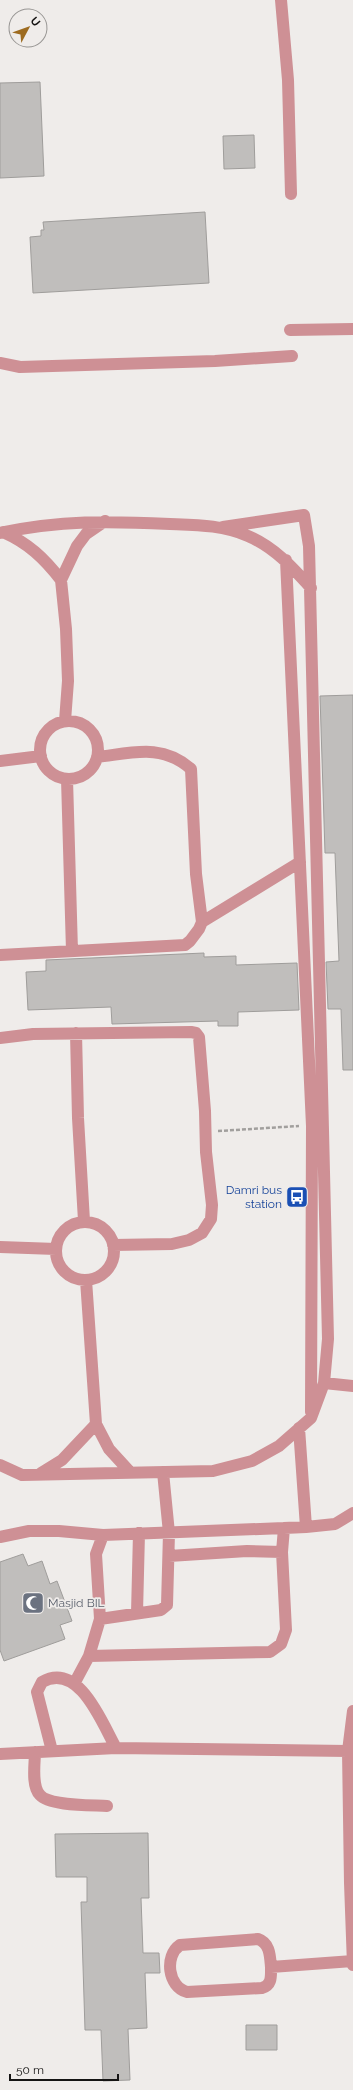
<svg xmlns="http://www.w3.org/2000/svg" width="353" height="2090" font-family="Raleway,sans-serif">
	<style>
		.building { fill: #c0bebc; stroke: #9f9d9b }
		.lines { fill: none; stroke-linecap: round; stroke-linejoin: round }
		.path { stroke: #a19f9d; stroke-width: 2.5; stroke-dasharray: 4 2; stroke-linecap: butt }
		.minor { stroke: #ce9095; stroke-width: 12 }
		.labels { text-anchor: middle; stroke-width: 3.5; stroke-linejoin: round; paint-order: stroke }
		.transit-label { font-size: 12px; fill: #164399; stroke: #efecea; text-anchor: end }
		.worship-label { font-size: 12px; fill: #5b616d; stroke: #efecea; text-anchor: start }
	</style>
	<rect width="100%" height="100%" fill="#efecea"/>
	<!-- building -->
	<path class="building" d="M40,82L44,176L0,178V83Z
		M254,135L255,168L224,169L223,136Z
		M205,212L209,283L33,293L30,237L41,236V230H44L43,222Z
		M353,695V1070H343L341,1009H328L326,962L339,961L335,853H325L320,696Z
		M204,953V957L236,956V965L297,963L299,1010L238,1012V1026H218V1021L112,1024L111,1007L28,1010L26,972L46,971V960Z
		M23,1554L28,1566L42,1561L50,1584L57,1581L72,1621L60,1625L65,1639L4,1661L0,1650V1562Z
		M148,1833L149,1898H141L143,1953H159L160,1973H145L147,2028L128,2029L130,2080L103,2081L101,2030H85L81,1902H87V1877H56L55,1834Z
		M246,2025H277V2050H246Z"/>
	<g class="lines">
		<!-- path -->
		<path class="path" d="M218,1131L299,1126"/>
		<!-- minor -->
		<path class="minor" d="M281,0L288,80L291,194
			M290,330L353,329
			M0,363L20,367L215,361L292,356
			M3,532C28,543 44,558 61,580
			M0,533C60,520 110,521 170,524C197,525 223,525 248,536C274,547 292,567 311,588
			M286,560L312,1126L311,1412
			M65,721L68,681L66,629L61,580L77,546L86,534L105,521
			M40 750a29 29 0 1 1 58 0a29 29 0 1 1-58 0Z
			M0,761L41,756
			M67,779L72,951
			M202,922L300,862
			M0,955L185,945L190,941L199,929L202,922L196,874L191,769C162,743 132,753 97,757
			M76,1033L78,1118L84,1221
			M0,1038L33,1034L191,1032L196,1033L199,1037L205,1111L206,1152L212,1205L211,1219L202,1233L189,1240L172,1244L113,1245
			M56 1251a29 29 0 1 1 58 0a29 29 0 1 1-58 0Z
			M0,1247L56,1249
			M86,1280L96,1424L109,1449L130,1472
			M324,1383L353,1386
			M0,1465L22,1475L213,1471L252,1461L279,1446L311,1418L324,1383L328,1339L309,546L304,515L223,527
			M41,1473L62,1460L96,1424
			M306,1527L335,1524L353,1513
			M284,1528L306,1527L299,1428
			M0,1537L29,1531H59L103,1535
			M169,1556L247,1551L282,1552
			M137,1613L139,1533
			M100,1619L161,1610L167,1605L169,1533L163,1472
			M74,1684L89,1656L270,1652L281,1644L286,1630L282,1552L284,1528L103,1535L96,1554L100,1619L89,1656
			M353,1711L348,1751H353
			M52,1751L37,1692L42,1682C79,1661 102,1723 116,1748
			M35,1752C35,1763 31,1786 40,1795C49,1806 92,1805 107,1806
			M0,1754L116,1748L348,1751L350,1883L353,1965
			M271,1967C270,1956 270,1943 258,1939L180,1945C164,1956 168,1987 187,1992L262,1988C272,1985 271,1977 271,1967L353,1961"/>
	</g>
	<!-- icons -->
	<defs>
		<g id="bus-square" transform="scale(1.15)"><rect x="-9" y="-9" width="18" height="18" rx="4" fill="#1a4fb4" stroke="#efecea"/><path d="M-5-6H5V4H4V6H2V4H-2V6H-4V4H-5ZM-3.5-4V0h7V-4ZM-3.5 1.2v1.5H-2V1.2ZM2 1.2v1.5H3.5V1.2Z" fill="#fff"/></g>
		<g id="mosque-square" transform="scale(1.15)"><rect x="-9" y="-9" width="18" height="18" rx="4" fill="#6b7280" stroke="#efecea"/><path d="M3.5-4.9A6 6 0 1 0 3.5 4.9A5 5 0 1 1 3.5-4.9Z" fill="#fff"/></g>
	</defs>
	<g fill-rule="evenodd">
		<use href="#bus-square" x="297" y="1197"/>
		<use href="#mosque-square" x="33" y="1603"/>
	</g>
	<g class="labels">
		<!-- transit labels -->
		<g class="transit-label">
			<text x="282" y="1194">Damri bus<tspan x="282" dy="14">station</tspan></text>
		</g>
		<!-- worship labels -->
		<g class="worship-label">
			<text x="48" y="1607">Masjid BIL</text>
		</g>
	</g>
	<!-- north arrow -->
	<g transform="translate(28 28) rotate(49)"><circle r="19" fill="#efecea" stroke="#989694"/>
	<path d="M0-3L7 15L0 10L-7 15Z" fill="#9d6b20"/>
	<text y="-6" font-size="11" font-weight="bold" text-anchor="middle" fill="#151413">U</text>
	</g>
	<!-- scale -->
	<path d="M10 2074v6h108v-6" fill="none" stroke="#151413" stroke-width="2"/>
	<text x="16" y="2074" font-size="12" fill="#151413" stroke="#efecea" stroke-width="3" paint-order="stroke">50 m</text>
</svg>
